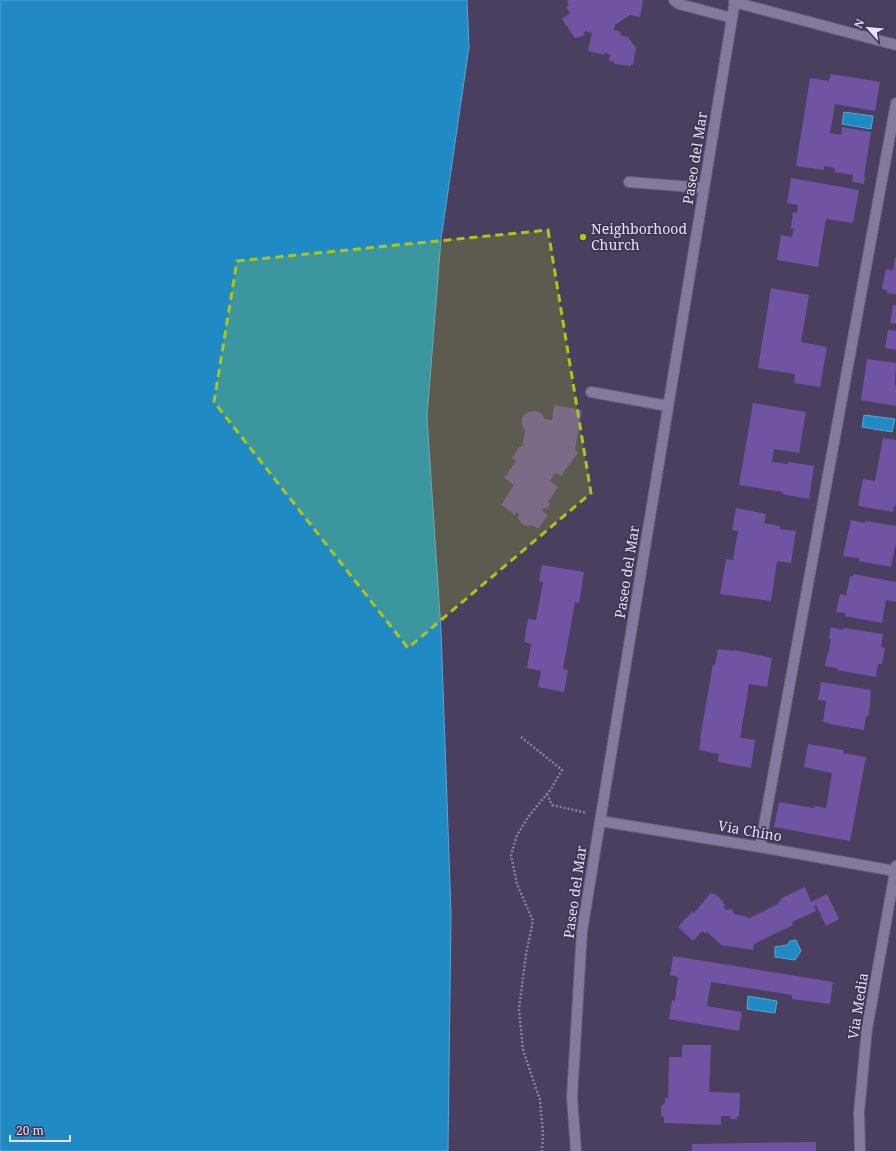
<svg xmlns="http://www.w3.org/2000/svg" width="896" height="1151" font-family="'Noto Serif',serif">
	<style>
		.water { fill: #208ac4; stroke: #5ba4d2 }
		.building { fill: #7153a4 }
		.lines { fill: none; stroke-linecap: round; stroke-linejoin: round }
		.minor-casing { stroke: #675d78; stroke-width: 12 }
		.path { stroke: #8a819c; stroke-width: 2.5; stroke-dasharray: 2 2; stroke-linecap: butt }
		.minor { stroke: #857a9d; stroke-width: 10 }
		.marked { fill: #acc612; fill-opacity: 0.2; stroke: #acc612; stroke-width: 3; stroke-dasharray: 8 5; stroke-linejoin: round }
		.poi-dot { fill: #acc612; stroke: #3f3554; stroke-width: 1.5 }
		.labels { text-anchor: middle; stroke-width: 3.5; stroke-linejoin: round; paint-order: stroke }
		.street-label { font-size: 14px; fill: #e6e0f4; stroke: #3f3554 }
		.poi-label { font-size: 14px; fill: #e6e0f4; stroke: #3f3554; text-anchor: start }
	</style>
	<rect width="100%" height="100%" fill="#4a3f5f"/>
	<!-- water -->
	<path class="water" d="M0,0H467L469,47L441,239L427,417L441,631L451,913L448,1151H0Z
		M844,112L873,116L871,129L842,124Z
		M864,415L895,419L892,432L862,427Z
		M796,940L801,951L795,960L775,957V947L787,945L790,941Z
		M748,996L777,1001L775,1013L747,1009Z"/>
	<!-- building -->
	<path class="building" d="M568,0H643L640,17L630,15L615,25L614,30L621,32L620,35L628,37L636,48L633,65H631V66L614,64V62L609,61L610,54L604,53V55L588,51L592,33L585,31L583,36L575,38L562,19L570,13L566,7L569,5L567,1Z
		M831,74L880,82L875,111L835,104L830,133L841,135L842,127L871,132L864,177H865L864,184L852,182L853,175L834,172L835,168L824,166V170L796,166L810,78L829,81Z
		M791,178L859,190L853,223L826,219L818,267L777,260L781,235L792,237L794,229H791L793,212L797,213L798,205L787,203Z
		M895,258H896V294L887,293V290L882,289L886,269L893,270Z
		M771,288L809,295L801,342L827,347L820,387L794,383L795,374L758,368Z
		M893,305H896V324L890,323Z
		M888,330L896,331V350L885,348Z
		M867,359L896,363L895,385L896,386V406L861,400Z
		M753,403L806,412L799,453L774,449L772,462L788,464V462L814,466L809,499L782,494L783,492L739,485Z
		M554,405L582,410L575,450L578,452L561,476L555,473L550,481L558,487L548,502L550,504L547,509L544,508L542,511L548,515L538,529L533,525L528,526L522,524L518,518L519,514L516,512L515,515L501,505L514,485L504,478L516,461L512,458L520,446L522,447L525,431L522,425V417L528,412L537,411L543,415L544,419L552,420Z
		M883,438L896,440V506H894L893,512L858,506L863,479L875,481Z
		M736,508L766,514L764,523L780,526V529L796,531L791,563L777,561L771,601L720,594L726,559L733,560L738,531L732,530Z
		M851,520L865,523L866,521L896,526V543L891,567L859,561V558L843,556Z
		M542,565L584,572L579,603L575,602L563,669L568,670L564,692L538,687L541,671L527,668L531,644L524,642L528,619L536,620L543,582L539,581Z
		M853,574L896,582V602L886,600L882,623L845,616L846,613L836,612L840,594L846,596L850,576L853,577Z
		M831,627L843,630L844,628L883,634L881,647L885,648L882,664H878L876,677L837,670V668L825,666L827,655H828L831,639L829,638Z
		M718,649L734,651V650L772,658L767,687L749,684L740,738L755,740L751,768L718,762L719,754L699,750L701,739H700L713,664L715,665Z
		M821,682L871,690L869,716H866L864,730L829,724V723L823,722L826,701L818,700Z
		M808,744L844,750L843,753L866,757L850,841L774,827L779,802L814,808V806L826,808L832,773L804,767Z
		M805,887L811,902L827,894L839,919L826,926L816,905L814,906L816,911L792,922L793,925L754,944L753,950L721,945L707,932L705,934L702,931L693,941L678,927L692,912L694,913L711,893L713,894L714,893L723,901L722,902L725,905L723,907L727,910L731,909L734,912V914L748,917V919L778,904L777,903L781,901L780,899Z
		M673,956L833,982L830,1004L792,999V995L711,982L707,1006L742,1012L739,1031L669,1019L672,1000L675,1001L678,977L670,975Z
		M682,1045H711L709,1092L740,1093L739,1116H737V1119H730V1116H721V1125L664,1123V1118L661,1115V1106L665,1103V1098H668L669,1057H682Z
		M816,1142V1151H692V1144Z"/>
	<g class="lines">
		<!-- minor casing -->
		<g class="minor-casing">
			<path id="minor" d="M674,0L679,4L732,18
				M734,2L896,45
				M629,182L704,188
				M591,392L668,406
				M600,821L760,847L895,871
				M760,847L896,103
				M576,1151L572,1097L582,931L735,0
				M860,1151L859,1112L867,1029L896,866"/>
		</g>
		<!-- path -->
		<path class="path" d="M521,737L562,770L551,789L529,816L517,835L511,855L517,884L533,921L526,954L519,1009L523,1050L540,1100L543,1133L542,1151
			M547,794L552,805L587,813"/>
		<!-- minor -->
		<use href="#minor" class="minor"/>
	</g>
	<!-- marked area -->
	<path class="marked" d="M548,230L591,493L408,648L214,402L237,261Z"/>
	<!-- markers -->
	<circle class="poi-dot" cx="583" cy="237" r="4"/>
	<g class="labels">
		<!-- street labels -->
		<g class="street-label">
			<text transform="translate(695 158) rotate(-81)" y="5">Paseo del Mar</text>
			<text transform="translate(627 572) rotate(-81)" y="5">Paseo del Mar</text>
			<text transform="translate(750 831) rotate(10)" y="5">Via Chino</text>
			<text transform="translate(575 892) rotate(-82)" y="5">Paseo del Mar</text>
			<text transform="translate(858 1006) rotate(-81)" y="5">Via Media</text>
		</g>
		<!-- poi labels -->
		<g class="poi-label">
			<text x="591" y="234">Neighborhood<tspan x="591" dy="16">Church</tspan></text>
		</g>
	</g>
	<!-- north arrow -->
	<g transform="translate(868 28) rotate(297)" stroke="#3f3554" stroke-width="3" paint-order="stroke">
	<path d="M0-3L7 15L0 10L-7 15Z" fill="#e6e0f4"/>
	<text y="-6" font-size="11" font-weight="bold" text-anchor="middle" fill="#e6e0f4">N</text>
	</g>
	<!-- scale -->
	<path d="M10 1135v6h60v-6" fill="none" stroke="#e6e0f4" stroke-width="2"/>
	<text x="16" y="1135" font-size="12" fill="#e6e0f4" stroke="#3f3554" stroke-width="3" paint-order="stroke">20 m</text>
</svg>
